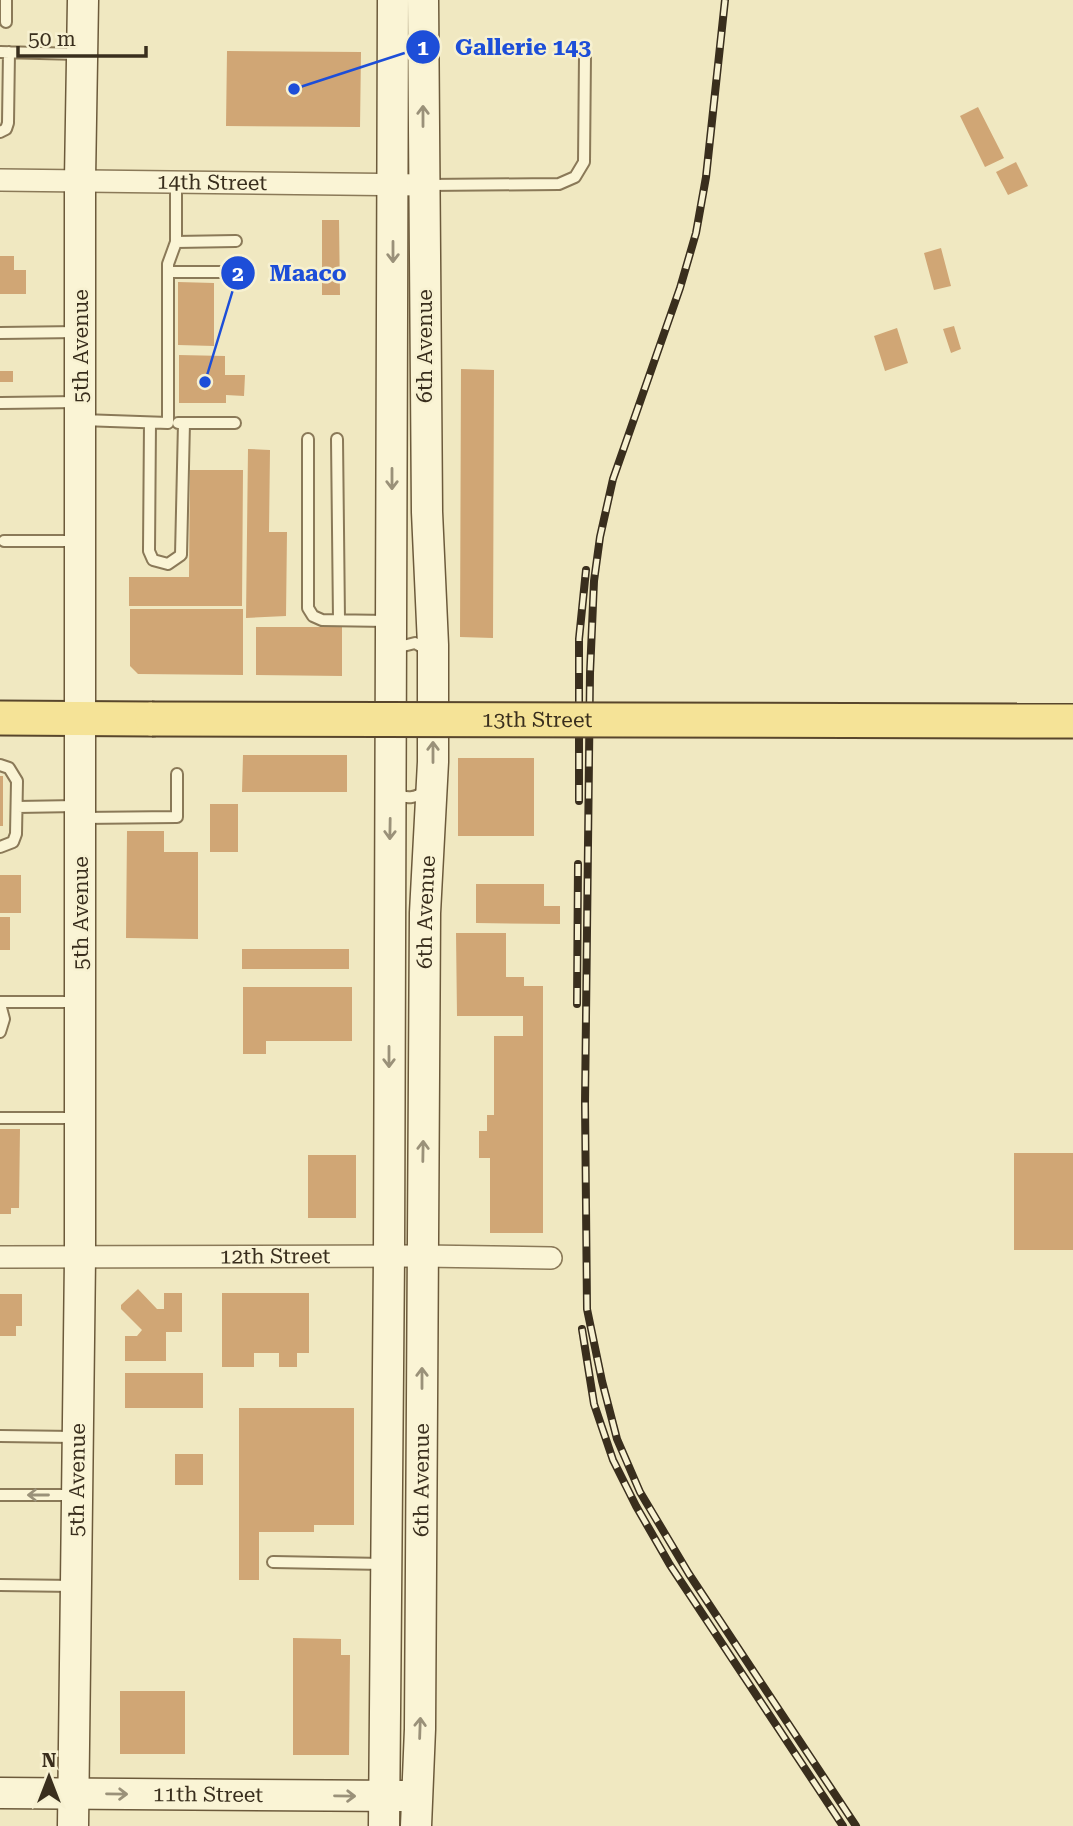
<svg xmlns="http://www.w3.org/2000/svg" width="1073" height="1826" font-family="'Roboto Serif',serif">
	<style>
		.building { fill: #d0a675 }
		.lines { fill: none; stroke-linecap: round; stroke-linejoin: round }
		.lane-casing { stroke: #8a7958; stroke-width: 14 }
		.street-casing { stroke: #8a7958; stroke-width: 24 }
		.secondary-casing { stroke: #6c5a3b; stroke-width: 33 }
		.primary-casing { stroke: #58462c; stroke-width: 37 }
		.lane { stroke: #faf4d5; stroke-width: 10 }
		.street { stroke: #faf4d5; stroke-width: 21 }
		.secondary { stroke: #faf4d5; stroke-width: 30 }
		.primary { stroke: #f5e397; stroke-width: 33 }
		.rail-casing { stroke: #392e1d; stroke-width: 8 }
		.rail { stroke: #f7f1d1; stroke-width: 5; stroke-dasharray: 16; stroke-linecap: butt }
		.primary-bridge-casing { stroke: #58462c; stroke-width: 37; stroke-linecap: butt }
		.primary-bridge { stroke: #f5e397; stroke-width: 33 }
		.oneway { stroke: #9a9179 }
		.labels { text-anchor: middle; stroke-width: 5; stroke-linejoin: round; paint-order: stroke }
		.street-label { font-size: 21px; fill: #392e1d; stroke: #f7f1d1 }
		.leader { fill: none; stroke: #1d4ed8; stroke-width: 2.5 }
		.callout-dot { fill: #1d4ed8; stroke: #f7f1d1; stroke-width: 2.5 }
		.mark-label { font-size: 21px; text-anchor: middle; font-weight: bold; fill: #fff }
		.callout-label { font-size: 23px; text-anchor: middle; font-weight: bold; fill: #1d4ed8; stroke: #f7f1d1; stroke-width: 5; stroke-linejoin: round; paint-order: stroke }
	</style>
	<rect width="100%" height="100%" fill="#f0e8c1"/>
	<!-- building -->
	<path class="building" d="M227,51L361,52L360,127L226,126Z
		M978,107L1004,158L985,167L960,116Z
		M1016,162L1028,186L1008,195L996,172Z
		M322,220H339L340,295H322Z
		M941,248L951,286L934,290L924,253Z
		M0,256H14V270H26V294H0Z
		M178,282L214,283V346L178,345Z
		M954,326L961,349L951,353L943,329Z
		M897,328L908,363L885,371L874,336Z
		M179,355L225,356V375H245L244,396L226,395V403H179Z
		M461,369L494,370L493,638L460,637Z
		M0,371H13V382H0Z
		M248,449L270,450L269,532H287L286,616L246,618Z
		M190,470H243L242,606H129V577H189Z
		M130,609H243V675L138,674L130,666Z
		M256,627H342V676L256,675Z
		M243,755H347V792H242Z
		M458,758H534V836H458Z
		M0,776H3V826H0Z
		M210,804H238V852H210Z
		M127,831H164V852H198V939L126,938Z
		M0,875H21V913H0Z
		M476,884H544V906H560V924L476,923Z
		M0,917H10V950H0Z
		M456,933H506V977H524V986H543V1233H490V1158H479V1131H487V1115H494V1036H523V1016H457Z
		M242,949H349V969H242Z
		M243,987H352V1041H266V1054H243Z
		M0,1129H20L19,1208H11V1214H0Z
		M1014,1153H1073V1250H1014Z
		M308,1155H356V1218H308Z
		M138,1289L157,1309H164V1293H182V1332H166V1361H125V1336H137L142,1330L121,1309V1305Z
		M222,1293H309V1353H297V1367H279V1353H254V1367H222Z
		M0,1294H22V1326H16V1336H0Z
		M125,1373H203V1408H125Z
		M239,1408H354V1525H314V1532H259V1580H239Z
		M175,1454H203V1485H175Z
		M293,1638L341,1639V1655H350L349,1755H293Z
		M120,1691H185V1754H120Z"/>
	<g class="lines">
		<!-- lane casing -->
		<g class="lane-casing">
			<path id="lane" d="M6,22V0
				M0,52L79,54
				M0,132L6,129L8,123L9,52
				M427,185L559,184L575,177L584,162L585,55
				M176,242L236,241
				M168,272H237
				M0,333L78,332
				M1,403L78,402
				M82,420L168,423V264L176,242V181
				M150,423L149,551L153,560L168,564L181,555L184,423
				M178,423H235
				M308,439V608L313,616L322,620L388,621
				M337,439L339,620
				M4,541H78
				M395,652L399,647L415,643L429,651
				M0,765L9,768L17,781L16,834L13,842L0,847
				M394,789C404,802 417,798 428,789
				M17,807L77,806
				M81,818L177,817V774
				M0,1002H78
				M0,1004L4,1019L0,1032
				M0,1118H78
				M0,1436L74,1437
				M0,1495H74
				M273,1562L384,1564
				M0,1585L74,1586"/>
		</g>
		<!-- street casing -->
		<g class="street-casing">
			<g id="street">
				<path id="s1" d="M0,180L424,185"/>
				<path id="s2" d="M0,1257L422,1256L551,1258"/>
			</g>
		</g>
		<!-- secondary casing -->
		<g class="secondary-casing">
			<g id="secondary">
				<path id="s3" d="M0,1793L402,1796"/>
				<path id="s4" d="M73,1826L80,1258V179L83,0"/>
				<path d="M384,1826L389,1256L393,0"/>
				<path id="s5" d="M416,1826L420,1729L425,913L433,762V645L427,512L423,0"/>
			</g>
		</g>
		<!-- primary casing -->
		<g class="primary-casing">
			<path id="primary" d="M0,718L152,719"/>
		</g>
		<!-- lane -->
		<use href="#lane" class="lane"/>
		<!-- street -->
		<use href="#street" class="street"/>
		<!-- secondary -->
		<use href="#secondary" class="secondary"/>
		<!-- primary -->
		<use href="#primary" class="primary"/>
		<!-- rail casing -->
		<g class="rail-casing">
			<path id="rail" d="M725,0L706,177L696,233L680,288L613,479L600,537L594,581L590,673L585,1103L587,1309L602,1381L617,1439L640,1492L689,1574L856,1826
				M579,801V639L586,570
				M577,1004L578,864
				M582,1329L594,1404L613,1460L636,1506L670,1565L843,1826"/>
		</g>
		<!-- rail -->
		<use href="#rail" class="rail"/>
		<!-- primary-bridge casing -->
		<g class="primary-bridge-casing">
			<g id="primary-bridge">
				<path id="s6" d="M152,719L1073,721"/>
			</g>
		</g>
		<!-- primary-bridge -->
		<use href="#primary-bridge" class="primary-bridge"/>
	</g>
	<!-- one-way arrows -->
	<defs><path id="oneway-shaft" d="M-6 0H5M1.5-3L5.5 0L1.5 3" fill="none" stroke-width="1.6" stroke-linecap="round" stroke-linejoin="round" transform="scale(1.75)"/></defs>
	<g class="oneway">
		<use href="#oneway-shaft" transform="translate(423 116) rotate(-90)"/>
		<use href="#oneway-shaft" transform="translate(393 252) rotate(90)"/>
		<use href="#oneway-shaft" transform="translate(392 479) rotate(90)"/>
		<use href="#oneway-shaft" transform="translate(433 752) rotate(-90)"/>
		<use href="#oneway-shaft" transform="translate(390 829) rotate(91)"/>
		<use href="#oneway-shaft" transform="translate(389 1057) rotate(90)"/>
		<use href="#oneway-shaft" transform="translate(423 1151) rotate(-89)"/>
		<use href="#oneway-shaft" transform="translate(422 1378) rotate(-90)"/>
		<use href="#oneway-shaft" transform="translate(38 1495) rotate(180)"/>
		<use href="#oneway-shaft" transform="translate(420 1728) rotate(-88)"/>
		<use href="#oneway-shaft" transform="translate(117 1794) rotate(1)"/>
		<use href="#oneway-shaft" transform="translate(345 1796) rotate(1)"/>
	</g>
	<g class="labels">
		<!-- street labels -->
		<g class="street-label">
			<text dy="7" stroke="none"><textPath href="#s1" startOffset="212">14th Street</textPath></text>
			<text transform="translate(81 346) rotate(-90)" y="7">5th Avenue</text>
			<text transform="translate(425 346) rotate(-90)" y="7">6th Avenue</text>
			<text dy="7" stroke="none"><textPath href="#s6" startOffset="385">13th Street</textPath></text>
			<text transform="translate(81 913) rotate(-90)" y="7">5th Avenue</text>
			<text dy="7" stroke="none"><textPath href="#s5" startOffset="914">6th Avenue</textPath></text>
			<text dy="7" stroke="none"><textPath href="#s2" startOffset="275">12th Street</textPath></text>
			<text dy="7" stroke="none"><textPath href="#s4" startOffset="346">5th Avenue</textPath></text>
			<text dy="7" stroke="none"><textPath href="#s5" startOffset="346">6th Avenue</textPath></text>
			<text dy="7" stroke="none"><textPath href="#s3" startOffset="208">11th Street</textPath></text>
		</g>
	</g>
	<!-- callouts -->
	<path class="leader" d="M294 89L423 47M205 382L238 273"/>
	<g class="callout-dot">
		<circle cx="294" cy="89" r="7"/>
		<circle cx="205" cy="382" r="7"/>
		<circle cx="423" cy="47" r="18"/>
		<circle cx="238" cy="273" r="18"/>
	</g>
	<g class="mark-label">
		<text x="423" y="55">1</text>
		<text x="238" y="281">2</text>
	</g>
	<g class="callout-label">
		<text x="523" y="55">Gallerie 143</text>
		<text x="308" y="281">Maaco</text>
	</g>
	<!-- north arrow -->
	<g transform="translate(49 1777)" stroke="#f7f1d1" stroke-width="5" paint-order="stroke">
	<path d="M0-5L12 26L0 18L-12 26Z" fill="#392e1d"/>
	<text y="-10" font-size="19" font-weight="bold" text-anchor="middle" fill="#392e1d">N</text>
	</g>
	<!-- scale -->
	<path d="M18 46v10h128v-10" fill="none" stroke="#392e1d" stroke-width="3.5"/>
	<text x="28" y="46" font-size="21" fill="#392e1d" stroke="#f7f1d1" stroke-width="5" paint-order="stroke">50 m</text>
</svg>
